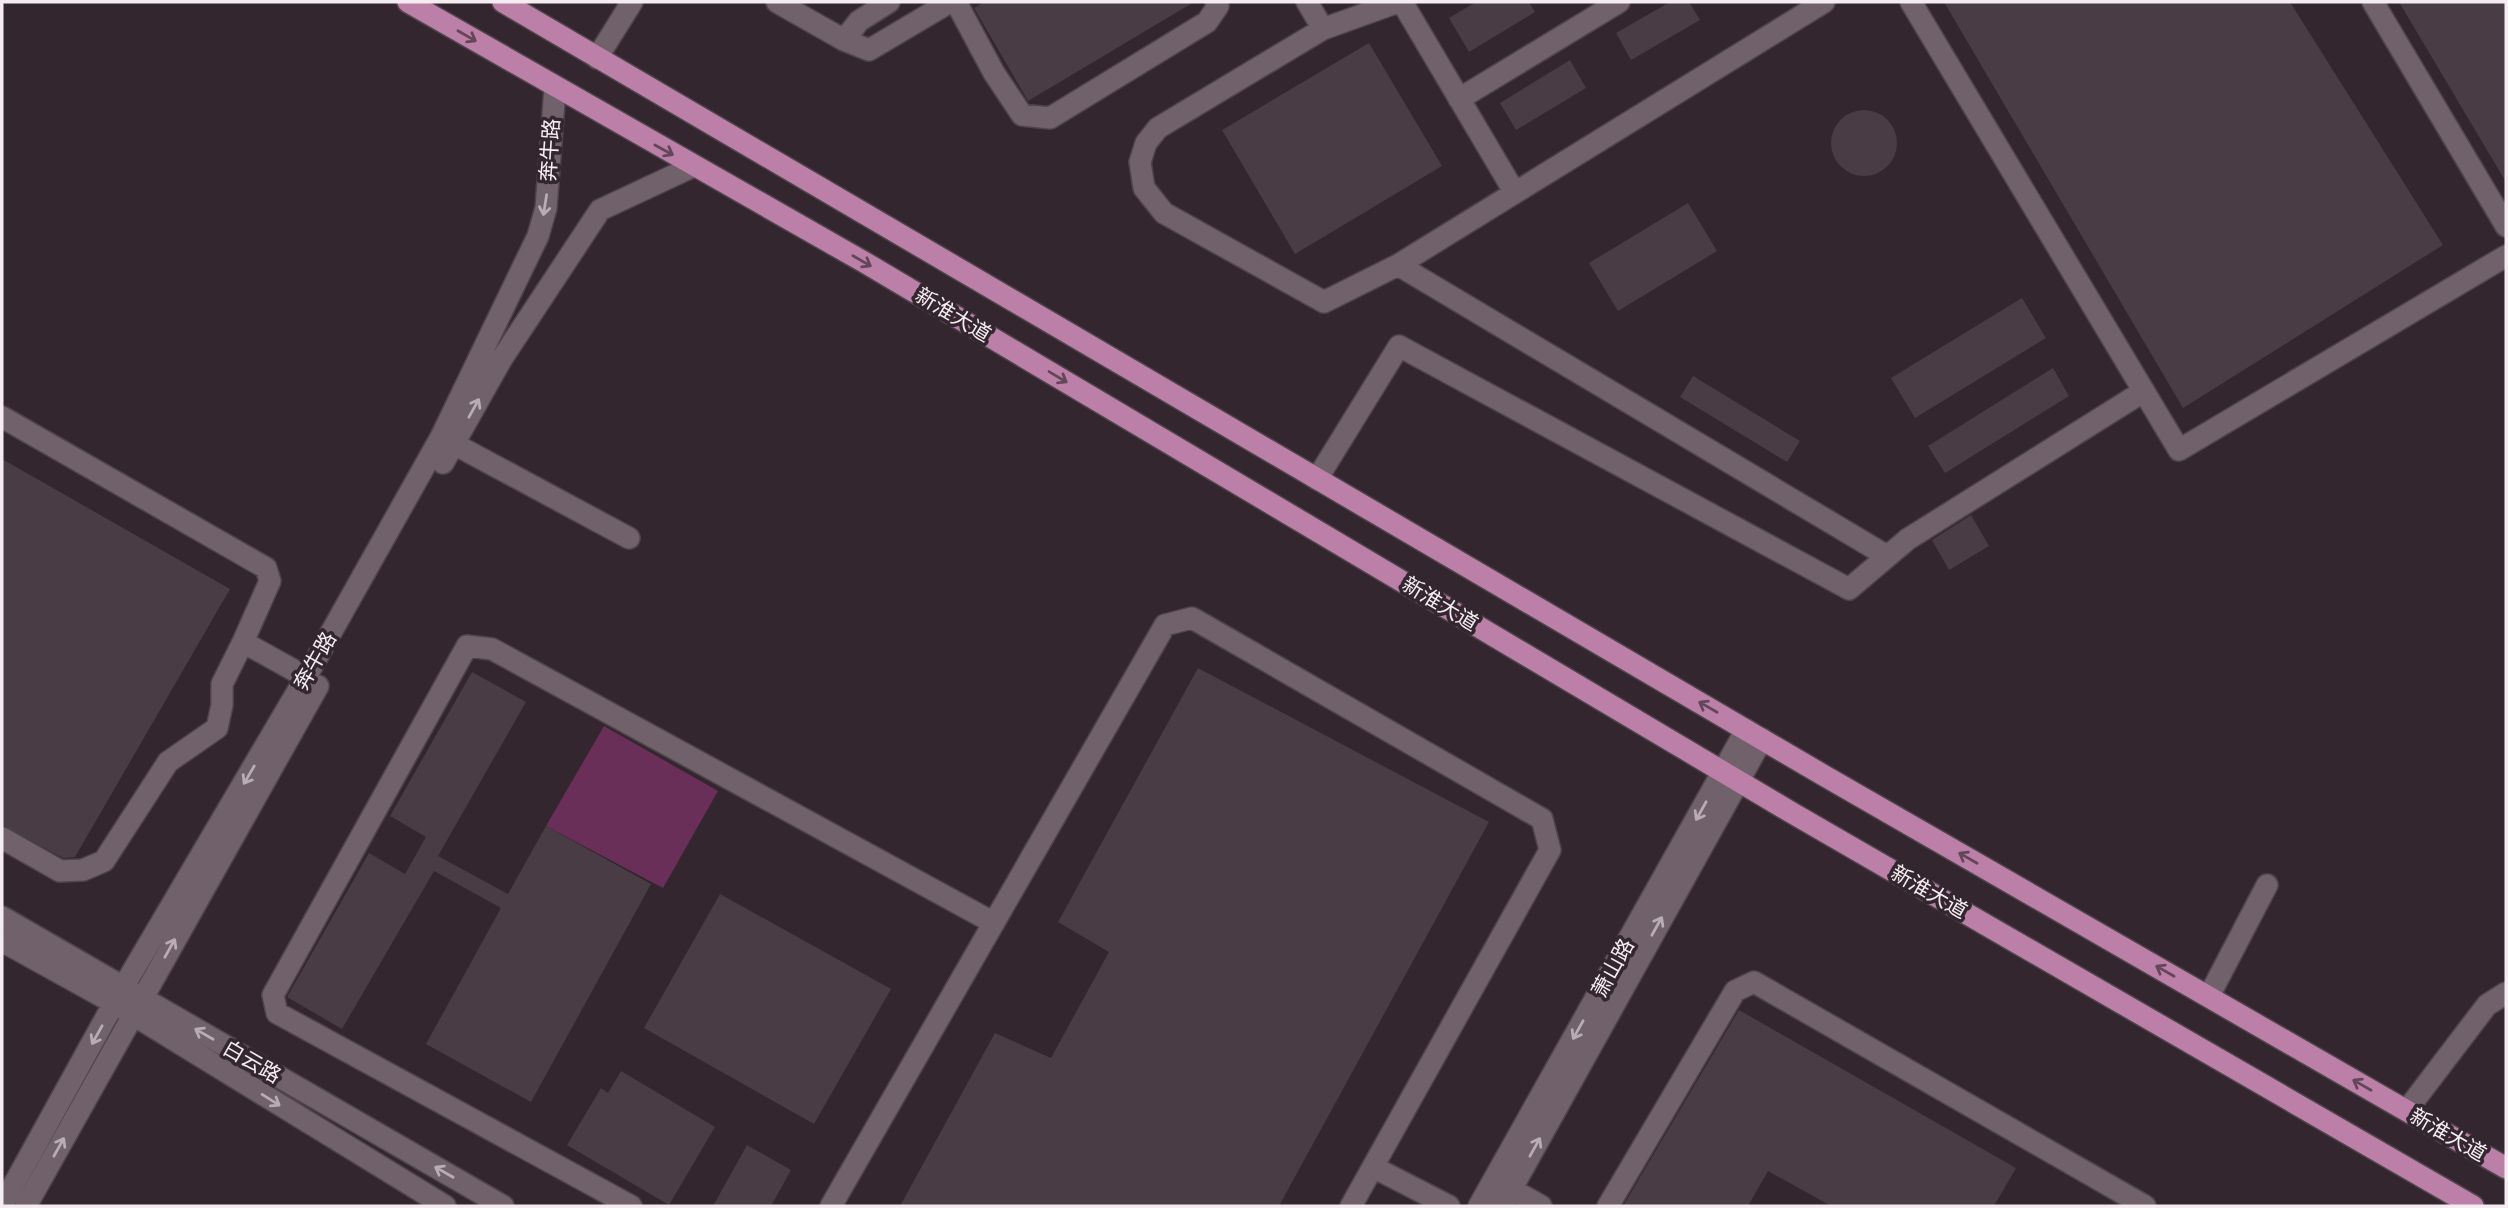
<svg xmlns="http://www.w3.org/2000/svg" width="2508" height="1208" font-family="Karla,'Noto Sans SC',sans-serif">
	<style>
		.green { fill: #692f58 }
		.building { fill: #4a3c45 }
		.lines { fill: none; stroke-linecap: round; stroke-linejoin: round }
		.minor-casing { stroke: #4f444b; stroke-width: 24 }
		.major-casing { stroke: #4f444b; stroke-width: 24 }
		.minor { stroke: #70616a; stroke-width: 21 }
		.major { stroke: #bc80a8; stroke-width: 21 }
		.oneway { stroke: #634659 }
		.oneway2 { stroke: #b9adb4 }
		.labels { text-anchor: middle; stroke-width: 7; stroke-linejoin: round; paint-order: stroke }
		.street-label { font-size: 21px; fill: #f5ecf1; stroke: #33262e }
	</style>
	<rect width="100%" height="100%" fill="#33262e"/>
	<!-- green -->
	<path class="green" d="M604,726L718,791L663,888L546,826Z"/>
	<!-- building -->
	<path class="building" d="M984,2H1194L1028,101L974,8Z
		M1476,2H1529L1535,12L1469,52L1449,18Z
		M1670,2H1689L1700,20L1631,60L1616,33Z
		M1944,2H2290L2443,245L2183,408Z
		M2399,2H2506V182Z
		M1369,43L1442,166L1295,254L1222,130Z
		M1570,60L1586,88L1516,130L1500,103Z
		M1831 143a33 33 0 1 1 66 0a33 33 0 1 1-66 0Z
		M1688,203L1717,251L1618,311L1589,263Z
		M2022,298L2046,338L1915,418L1891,378Z
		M2053,368L2069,396L1945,473L1928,446Z
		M1693,376L1800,441L1787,462L1680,397Z
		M2,459L230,589L75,857L63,858L2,825Z
		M1971,515L1989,546L1949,570L1932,540Z
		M1198,668L1489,822L1279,1206H900L995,1033L1051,1058L1109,952L1058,922Z
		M472,672L526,702L438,856L508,894L546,826L651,884L531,1102L426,1044L501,908L434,871L342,1029L287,997L369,853L405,874L426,837L390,816Z
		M720,894L891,989L814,1124L644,1028Z
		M1739,1010L2016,1168L1994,1206H1831L1768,1171L1748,1206H1623Z
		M621,1071L715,1127L669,1205L567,1145L601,1088L608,1093Z
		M747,1145L791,1170L771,1206H713Z"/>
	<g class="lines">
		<!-- minor casing -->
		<g class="minor-casing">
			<path id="minor" d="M777,2L844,40L859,21L889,2
				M956,2L994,73L1022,115L1050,118L1207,22L1218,6L1216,2
				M1307,2L1323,29L1158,128L1146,143L1140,162L1144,188L1164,213L1324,302L1398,265
				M1402,2L1515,193
				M1824,2L1398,265L1887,556
				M1911,2L2179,450L2506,256
				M2373,2L2506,226
				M1323,29L1398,2
				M844,40L869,50L950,2
				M597,58L632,2
				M1459,99L1619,2
				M2,417L266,568L270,581L243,642
				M443,438L629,538
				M443,463L501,360L600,210L694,166
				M1317,479L1399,346L1849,589L1908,539L2144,391
				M2,838L60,871L83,870L104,861L168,762L217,728L222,705V684L243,642L306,677
				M2,917L503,1206
				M2,941L114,1003L445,1206
				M2209,996L2267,885
				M2407,1110L2487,1005L2506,993
				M1373,1167L1449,1206
				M1511,1189L1541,1206
				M2,1206L114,1003L306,677L441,437L538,236L546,208L555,88
				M26,1206L318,686
				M631,1206L277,1013L273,995L467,646L492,649L994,923
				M831,1206L1165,625L1192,618L1542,819L1550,850L1351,1206
				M1479,1206L1746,730
				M1502,1206L1762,739
				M1608,1206L1735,991L1754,982L2145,1206"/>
		</g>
		<!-- major casing -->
		<g class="major-casing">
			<path id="major" d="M408,2L864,262L1794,814L2473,1206
				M503,2L1823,775L2506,1168"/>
		</g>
		<!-- minor -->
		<use href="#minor" class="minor"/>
		<!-- major -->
		<use href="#major" class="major"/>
	</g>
	<!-- one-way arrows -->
	<defs><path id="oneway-shaft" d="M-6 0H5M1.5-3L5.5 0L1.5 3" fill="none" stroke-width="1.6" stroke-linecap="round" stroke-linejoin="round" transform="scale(1.75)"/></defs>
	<g class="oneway">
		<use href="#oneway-shaft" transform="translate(467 36) rotate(30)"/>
		<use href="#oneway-shaft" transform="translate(664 150) rotate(29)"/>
		<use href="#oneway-shaft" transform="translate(862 261) rotate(30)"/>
		<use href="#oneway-shaft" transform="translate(1058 377) rotate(31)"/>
		<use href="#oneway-shaft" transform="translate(1708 707) rotate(-150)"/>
		<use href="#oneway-shaft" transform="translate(1968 858) rotate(-150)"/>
		<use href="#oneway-shaft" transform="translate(2165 971) rotate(-150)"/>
		<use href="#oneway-shaft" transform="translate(2362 1085) rotate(-150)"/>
	</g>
	<g class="oneway2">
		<use href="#oneway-shaft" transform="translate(545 205) rotate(99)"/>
		<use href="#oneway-shaft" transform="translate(474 408) rotate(-61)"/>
		<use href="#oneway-shaft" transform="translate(249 775) rotate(120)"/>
		<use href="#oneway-shaft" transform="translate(1701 811) rotate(119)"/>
		<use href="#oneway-shaft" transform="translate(1657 926) rotate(-61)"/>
		<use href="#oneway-shaft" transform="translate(170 948) rotate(-61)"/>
		<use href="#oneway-shaft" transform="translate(1578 1030) rotate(119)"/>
		<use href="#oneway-shaft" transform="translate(204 1034) rotate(-150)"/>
		<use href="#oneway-shaft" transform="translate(97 1035) rotate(119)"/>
		<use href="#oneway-shaft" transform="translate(271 1100) rotate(32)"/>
		<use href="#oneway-shaft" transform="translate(59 1147) rotate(-61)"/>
		<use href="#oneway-shaft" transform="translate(1535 1147) rotate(-61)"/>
		<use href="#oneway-shaft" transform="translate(444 1172) rotate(-150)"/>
	</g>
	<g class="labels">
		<!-- street labels -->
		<g class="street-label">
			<text transform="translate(550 150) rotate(-86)" y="7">奔牛路</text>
			<text transform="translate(953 315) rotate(31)" y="7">新淮大道</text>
			<text transform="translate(1440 604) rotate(31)" y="7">新淮大道</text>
			<text transform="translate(315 661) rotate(-60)" y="7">奔牛路</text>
			<text transform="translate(1929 892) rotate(30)" y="7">新淮大道</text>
			<text transform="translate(1613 968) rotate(-61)" y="7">萧山路</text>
			<text transform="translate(252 1062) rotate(30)" y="7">白云路</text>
			<text transform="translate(2448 1135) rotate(30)" y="7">新淮大道</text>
		</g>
	</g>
	<!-- border -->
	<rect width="2508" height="1208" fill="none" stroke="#f5ecf1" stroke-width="7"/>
</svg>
